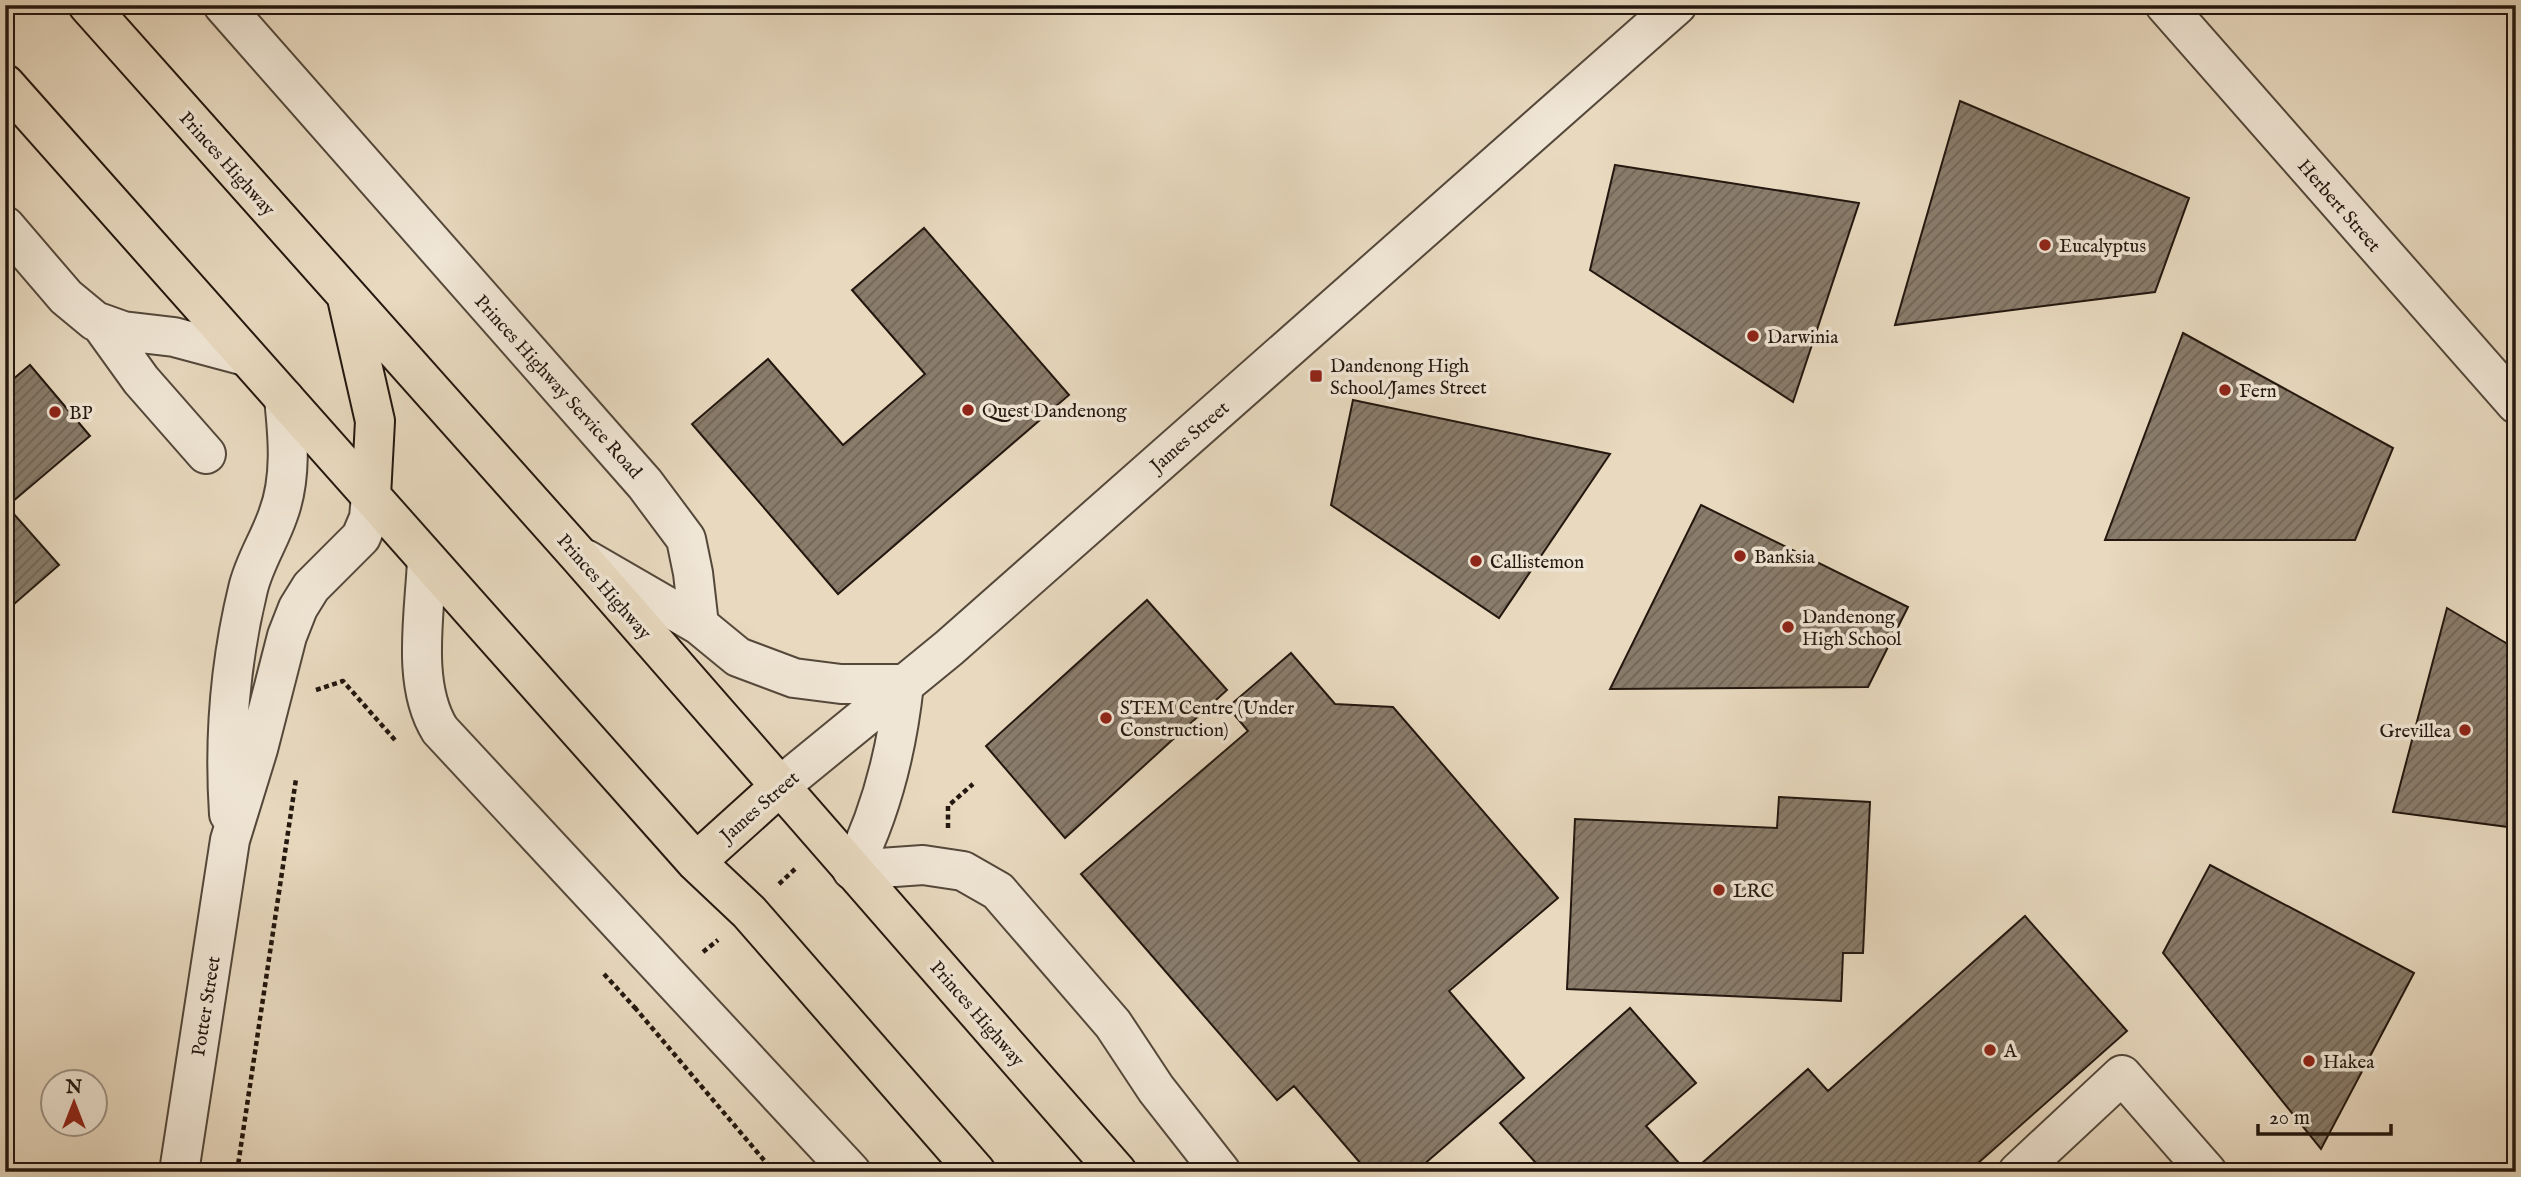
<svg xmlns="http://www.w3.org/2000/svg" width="2521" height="1177" font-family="'IM FELL English',serif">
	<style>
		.building { fill: url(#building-hatch); stroke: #23170f; stroke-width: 2 }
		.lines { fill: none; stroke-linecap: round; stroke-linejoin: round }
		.minor-casing { stroke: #54483b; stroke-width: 42 }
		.tertiary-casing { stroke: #54483b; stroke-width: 42 }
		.trunk-casing { stroke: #23170f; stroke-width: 42 }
		.path { stroke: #23170f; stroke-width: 4.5; stroke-dasharray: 5 3.5; stroke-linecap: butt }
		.minor { stroke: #f0e6d5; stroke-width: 38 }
		.tertiary { stroke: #f0e6d5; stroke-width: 38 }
		.trunk { stroke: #e8d9bf; stroke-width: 38 }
		.poi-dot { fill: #8f2418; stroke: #f0e6d5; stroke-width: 2.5 }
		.labels { text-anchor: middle; stroke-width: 7; stroke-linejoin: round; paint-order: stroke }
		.street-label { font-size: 19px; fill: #23170f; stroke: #f0e6d5 }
		.poi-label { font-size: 19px; fill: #23170f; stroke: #f0e6d5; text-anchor: start }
	</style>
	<defs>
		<pattern id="building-hatch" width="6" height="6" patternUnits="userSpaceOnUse" patternTransform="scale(1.75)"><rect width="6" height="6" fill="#897c6b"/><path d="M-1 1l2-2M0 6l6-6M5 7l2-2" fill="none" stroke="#706556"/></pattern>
	</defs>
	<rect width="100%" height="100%" fill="#e8d9bf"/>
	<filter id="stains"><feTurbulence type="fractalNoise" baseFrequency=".00286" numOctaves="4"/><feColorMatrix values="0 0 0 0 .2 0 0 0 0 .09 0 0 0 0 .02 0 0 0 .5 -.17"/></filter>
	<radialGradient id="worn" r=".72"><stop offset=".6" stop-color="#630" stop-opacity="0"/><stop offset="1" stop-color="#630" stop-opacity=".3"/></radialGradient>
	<!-- building -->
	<path class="building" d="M1960,101L2189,198L2155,292L1895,325Z
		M1615,165L1859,203L1793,402L1590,270Z
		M924,228L1069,395L838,594L692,424L768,359L843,445L925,374L852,290Z
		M2183,333L2393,448L2355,540H2105Z
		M30,365L90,436L5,508V386Z
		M1353,400L1610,454L1499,618L1331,505Z
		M5,504L59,565L13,605L5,597Z
		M1701,505L1908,607L1868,687L1610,689Z
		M1147,600L1227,690L1065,838L986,746Z
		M2447,608L2516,649V828L2393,812Z
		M1291,653L1335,704L1393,707L1558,898L1449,991L1524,1078L1415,1172H1368L1294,1086L1277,1100L1081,874L1248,731L1228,707Z
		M1779,797L1870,802L1863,953H1843L1841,1001L1567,989L1575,819L1777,828Z
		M2210,865L2414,973L2321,1149L2163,953Z
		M2025,916L2127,1031L1968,1172H1692L1808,1069L1828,1091Z
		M1630,1008L1696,1083L1646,1126L1687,1172H1544L1500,1123Z"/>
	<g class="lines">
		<!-- minor casing -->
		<g class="minor-casing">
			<path id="minor" d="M223,5L645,484L686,539L693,573L699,625L738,657L794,678L841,684H904C897,750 882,811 852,870
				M2165,5L2516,404
				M5,226L66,297L95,321L123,331L174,337L245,356
				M100,323L141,380L206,454
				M585,559L699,625
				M427,560C425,612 411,684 440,730L851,1172
				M229,814C224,739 230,663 248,589C254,563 269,541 278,515C292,478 288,436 284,398
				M852,870L923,865L963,871L998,891L1113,1024L1156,1089L1221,1172
				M179,1172L230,840L258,749L287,636L298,608L311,587L361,537L369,518L371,496
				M2018,1172L2122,1075L2207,1172"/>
		</g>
		<!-- tertiary casing -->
		<g class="tertiary-casing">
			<path id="tertiary" d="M779,787L949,648L1677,5"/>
		</g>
		<!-- trunk casing -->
		<g class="trunk-casing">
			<path id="trunk" d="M88,5L580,557L1117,1172
				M5,84L696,862L749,912L976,1172
				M347,298L375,421L371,496
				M696,862L779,787"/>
		</g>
		<!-- path -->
		<path class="path" d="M316,690L343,681L395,740
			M948,828V806L973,784
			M779,884L795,869
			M703,952L718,940
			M604,974L636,1009
			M638,1008L636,1009L774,1172
			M237,1172L296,779"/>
		<!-- minor -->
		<use href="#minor" class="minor"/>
		<!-- tertiary -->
		<use href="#tertiary" class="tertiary"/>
		<!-- trunk -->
		<use href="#trunk" class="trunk"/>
	</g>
	<!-- markers -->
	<g class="poi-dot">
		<circle cx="2045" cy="245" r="7"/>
		<circle cx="1753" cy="336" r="7"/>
		<rect x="1309" y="369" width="14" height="14" rx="3.5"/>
		<circle cx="2225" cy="390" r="7"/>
		<circle cx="968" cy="410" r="7"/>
		<circle cx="55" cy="412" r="7"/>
		<circle cx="1740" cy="556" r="7"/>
		<circle cx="1476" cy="561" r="7"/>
		<circle cx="1788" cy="627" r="7"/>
		<circle cx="1106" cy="718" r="7"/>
		<circle cx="2465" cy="730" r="7"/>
		<circle cx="1719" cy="890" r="7"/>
		<circle cx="1990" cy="1050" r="7"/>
		<circle cx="2309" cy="1061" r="7"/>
	</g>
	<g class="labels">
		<!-- street labels -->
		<g class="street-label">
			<text transform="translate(228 163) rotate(48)" y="7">Princes Highway</text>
			<text transform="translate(2340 205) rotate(49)" y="7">Herbert Street</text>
			<text transform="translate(559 386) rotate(48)" y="7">Princes Highway Service Road</text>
			<text transform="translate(1189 436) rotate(-41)" y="7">James Street</text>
			<text transform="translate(605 586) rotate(49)" y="7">Princes Highway</text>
			<text transform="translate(759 806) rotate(-41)" y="7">James Street</text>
			<text transform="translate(205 1006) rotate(-81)" y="7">Potter Street</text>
			<text transform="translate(978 1013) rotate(49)" y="7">Princes Highway</text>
		</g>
		<!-- poi labels -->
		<g class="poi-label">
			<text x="2059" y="252">Eucalyptus</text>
			<text x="1767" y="343">Darwinia</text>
			<text x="1330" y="372">Dandenong High<tspan x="1330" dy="22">School/James Street</tspan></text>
			<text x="2239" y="397">Fern</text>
			<text x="982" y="417">Quest Dandenong</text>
			<text x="69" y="419">BP</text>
			<text x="1754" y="563">Banksia</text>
			<text x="1490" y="568">Callistemon</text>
			<text x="1802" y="623">Dandenong<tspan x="1802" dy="22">High School</tspan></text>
			<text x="1120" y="714">STEM Centre (Under<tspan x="1120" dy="22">Construction)</tspan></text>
			<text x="2451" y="737" text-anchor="end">Grevillea</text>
			<text x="1733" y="897">LRC</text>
			<text x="2004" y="1057">A</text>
			<text x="2323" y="1068">Hakea</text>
		</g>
	</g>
	<!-- margin -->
	<rect width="2521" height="1177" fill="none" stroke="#e8d9bf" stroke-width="28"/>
	<rect x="7" y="7" width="2507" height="1163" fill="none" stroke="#23170f" stroke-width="3.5"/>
	<rect x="14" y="14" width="2493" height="1149" fill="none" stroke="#23170f" stroke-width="2"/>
	<!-- north arrow -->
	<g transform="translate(74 1103)"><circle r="33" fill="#f0e6d5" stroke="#9e9386" stroke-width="2"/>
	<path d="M0-5L12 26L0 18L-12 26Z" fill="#8f2418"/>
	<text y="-10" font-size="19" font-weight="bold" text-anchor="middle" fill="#23170f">N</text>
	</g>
	<!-- scale -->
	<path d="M2258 1124v10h133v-10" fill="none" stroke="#23170f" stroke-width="3.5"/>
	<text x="2269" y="1124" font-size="21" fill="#23170f" stroke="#f0e6d5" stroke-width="5" paint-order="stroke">20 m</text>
	<rect width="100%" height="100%" filter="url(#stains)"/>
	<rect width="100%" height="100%" fill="url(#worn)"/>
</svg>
